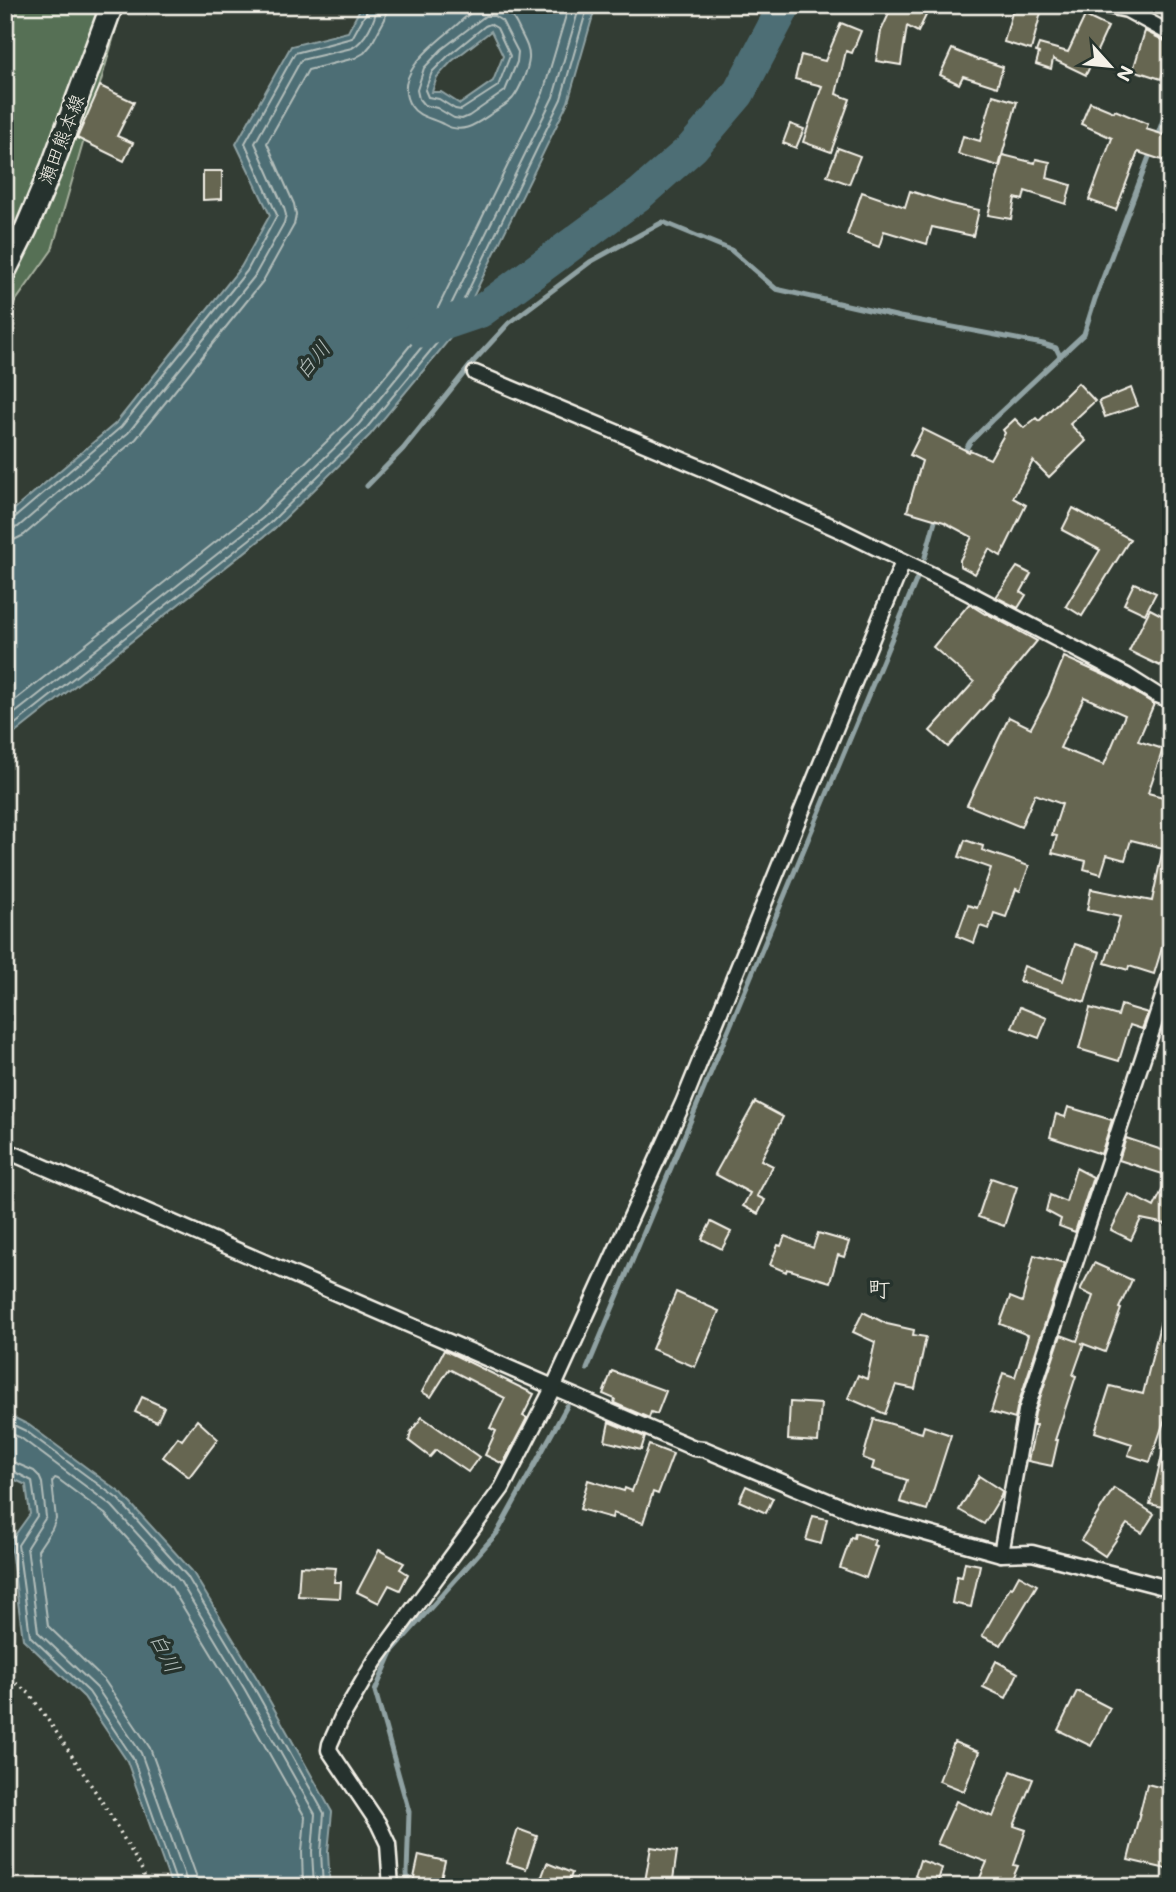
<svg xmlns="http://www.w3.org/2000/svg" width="1176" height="1892" font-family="Mali,'Klee One',sans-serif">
<rect width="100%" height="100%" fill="#333d34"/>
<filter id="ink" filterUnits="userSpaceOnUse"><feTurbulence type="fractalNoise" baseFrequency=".0143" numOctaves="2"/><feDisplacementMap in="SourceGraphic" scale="14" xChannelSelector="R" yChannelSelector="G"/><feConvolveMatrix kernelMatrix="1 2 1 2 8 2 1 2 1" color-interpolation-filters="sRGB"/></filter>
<g filter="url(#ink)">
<polygon fill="#577055" stroke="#a6b09e" stroke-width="2" points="5,5 123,5 52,250 5,316"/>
<g fill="#4e6e75" stroke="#90a2a3" stroke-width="2" fill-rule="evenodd">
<path d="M362,5H596L568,102L457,330L370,435L274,529L5,741V517L116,423L241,267L270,215L236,144L291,46L348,32ZM491,31L503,56L493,81L460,104L441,92H432L437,77L452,61Z"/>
<polygon points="5,1413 29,1425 122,1494 192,1571 258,1680 332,1812 328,1852 330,1887 172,1887 127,1761 84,1697 23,1639 10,1542 30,1514 26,1485 5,1475"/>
</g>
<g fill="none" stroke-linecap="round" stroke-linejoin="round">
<g stroke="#b2bdba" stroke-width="2">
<path d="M488,5C473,8 464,19 452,29C433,45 391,76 411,106C418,117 432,118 443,124C462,135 475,125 491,114C498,109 507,105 513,98C520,89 528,70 529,59C530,48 523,38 519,29C513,16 507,8 492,5"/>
<polygon points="485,16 494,16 502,21 518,52 517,62 505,91 469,116 462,119 454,118 437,108 424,105 419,99 417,90 424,68 442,49"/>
<polygon points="490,24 497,28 510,56 498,86 461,110 455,109 439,99 428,97 425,90 432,72 448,56 485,26"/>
<polyline points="5,521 13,519 121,427 247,271 277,215 245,143 295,53 352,38 367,11 368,5"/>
<path d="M5,530L18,527L128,433L254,277L284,223L286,215L284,208L255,143L301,60L352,48C365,41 376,20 377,5"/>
<polyline points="5,541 14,540 24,535 136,439 263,281 294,225 296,215 294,204 267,143 308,70 355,58 364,53 371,45 385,19 387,5"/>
<polyline points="5,708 256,510 351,418 434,316 543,93 569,5"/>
<polyline points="5,721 263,518 359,424 443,321 553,97 580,5"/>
<polyline points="5,732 269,524 365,430 451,326 561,99 588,5"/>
<polyline points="5,1421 26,1431 118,1499 187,1576 252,1684 324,1813 321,1852 323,1887"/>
<polyline points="5,1431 21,1438 112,1506 180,1581 244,1688 315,1814 312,1852 314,1887"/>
<polyline points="5,1461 13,1462 34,1471 39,1476 42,1483 46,1517 27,1547 38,1632 97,1688 141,1753 186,1879 187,1887"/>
<polyline points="5,1470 11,1470 32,1481 37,1516 18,1545 30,1636 89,1692 133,1758 178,1887"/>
<polyline points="197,1887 196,1875 150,1748 105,1681 48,1626 38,1550 52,1529 56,1519 52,1482 55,1478 58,1479 105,1514 171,1587 235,1693 305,1817 302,1852 303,1887"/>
</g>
<g stroke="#90a2a3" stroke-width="5">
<polyline points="1157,137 1171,97"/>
<polyline points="963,454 970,442 992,420 1084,334 1095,299 1152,149"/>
<polyline points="367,486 403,449 473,362 509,323 590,262 663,222 731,250 776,289 900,317 1043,344 1056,348 1060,356"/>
<polyline points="925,557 937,514"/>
<polyline points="587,1369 920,571"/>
<polyline points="409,1887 407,1874 409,1812 375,1691 393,1650 497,1533 567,1406"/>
</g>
<polyline stroke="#4e6e75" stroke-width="33" points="422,331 481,311 640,194 692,148 738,94 785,5"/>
</g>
<g fill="#666651" stroke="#f4f1e8" stroke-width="2" fill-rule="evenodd">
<polygon points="893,5 931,5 918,32 907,26 901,65 876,61 881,31"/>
<polygon points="1014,5 1043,5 1031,50 1004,42"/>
<polygon points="1085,16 1108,27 1086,75 1053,59 1051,69 1036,64 1039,53 1036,52 1039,44 1068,52"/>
<polygon points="841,23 861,31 852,53 846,51 836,94 850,99 831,152 803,142 822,86 795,79 801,55 825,61"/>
<polygon points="1145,31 1171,44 1161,79 1133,70"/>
<polygon points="952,49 978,60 979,59 1003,67 997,87 963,76 959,84 940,75"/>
<polygon points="100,86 134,102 117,136 133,143 124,161 77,138"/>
<polygon points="993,95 1017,102 999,166 958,154 963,136 980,141"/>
<polygon points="1090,102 1114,112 1115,110 1148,124 1146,129 1171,137 1171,163 1138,152 1116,210 1089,200 1112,138 1081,124"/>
<polygon points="790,124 804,129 796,148 783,143"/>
<polygon points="838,148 860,156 849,184 827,176"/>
<polygon points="1003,155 1035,163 1036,159 1050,162 1047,178 1071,185 1066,204 1025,191 1023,200 1015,198 1011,219 988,215"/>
<polygon points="203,171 222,171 222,199 203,200"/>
<polygon points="910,191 952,204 979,210 973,236 932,227 927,244 884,231 879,247 847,235 862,192 905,207"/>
<polygon points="1078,383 1095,401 1070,424 1086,441 1049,477 1033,461 1013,498 1026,505 1001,556 989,549 975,574 960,566 960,560 972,537 944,522 907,511 922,461 910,455 923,429 969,452 970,450 990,459 1005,433 1003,430 1015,419 1024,428 1036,418 1039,421"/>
<polygon points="1131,388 1138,406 1105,417 1099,401"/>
<polygon points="1073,508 1130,539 1082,616 1066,606 1100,550 1062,530"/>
<polygon points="1017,567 1031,574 1021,592 1026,595 1018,608 996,597"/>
<polygon points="1134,583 1156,593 1145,614 1124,604"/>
<polygon points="969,604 985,614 986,613 1037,641 992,696 993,697 948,747 930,731 974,682 933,647"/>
<polygon points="1150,609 1171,620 1171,644 1160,666 1129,651"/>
<path d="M1064,657L1113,679L1154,704L1138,741L1163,749L1148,793L1171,799V900L1163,937L1165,938L1154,974L1129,966L1128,970L1105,963L1120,917L1087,910L1091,889L1152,901L1163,848L1131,840L1125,860L1107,855L1101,874L1084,869L1086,861L1052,853L1057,836L1052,835L1062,804L1035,794L1021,827L967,805L1009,717L1031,728L1048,696ZM1084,697L1125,715L1104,765L1060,748Z"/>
<polygon points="965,840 983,846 982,850 1029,866 1020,891 1016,889 1006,917 994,913 989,929 980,926 974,943 957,936 968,905 977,908 991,868 959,857"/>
<polygon points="1075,944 1100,952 1085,1002 1019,981 1024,966 1063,981"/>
<polygon points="1121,1005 1148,1013 1142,1029 1130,1025 1119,1061 1079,1049 1090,1008 1118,1016"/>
<polygon points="1020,1007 1047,1018 1039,1038 1012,1028"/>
<polygon points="755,1102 783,1117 761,1160 773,1166 757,1196 765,1200 758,1214 743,1206 750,1193 715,1174"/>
<polygon points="1068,1107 1112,1120 1101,1154 1050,1137 1056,1114 1065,1117"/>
<polygon points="1126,1138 1171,1153 1171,1225 1141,1219 1131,1240 1111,1230 1129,1194 1154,1207 1169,1176 1119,1160"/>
<polygon points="1076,1168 1093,1177 1075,1232 1059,1226 1061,1219 1046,1211 1050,1195 1066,1202"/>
<polygon points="991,1178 1017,1187 1004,1226 978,1217"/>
<polygon points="711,1222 731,1232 722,1249 702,1239"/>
<polygon points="818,1233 849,1242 844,1257 838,1255 830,1282 787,1269 786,1272 770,1265 778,1245 781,1246 785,1236 813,1248"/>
<polygon points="1034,1255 1065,1263 1017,1408 1015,1419 991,1412 1003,1373 1015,1377 1028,1335 1000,1324 1010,1297 1022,1302"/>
<polygon points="1094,1263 1132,1280 1119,1308 1121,1309 1105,1352 1081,1343 1084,1344 1073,1375 1076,1376 1055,1440 1058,1440 1052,1466 1028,1461 1036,1425 1033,1425 1035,1413 1061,1335 1077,1341 1093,1296 1080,1290"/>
<polygon points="676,1292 719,1311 695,1367 652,1349"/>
<polygon points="1165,1304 1171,1304 1171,1401 1150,1462 1128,1455 1132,1444 1095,1432 1110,1386 1143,1394"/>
<polygon points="863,1312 887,1324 914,1330 913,1335 926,1337 915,1389 896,1385 885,1414 848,1398 858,1375 867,1379 875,1342 853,1332"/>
<polygon points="444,1350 534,1394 523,1416 527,1418 503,1464 485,1455 496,1431 490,1428 505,1398 449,1369 431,1397 422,1392"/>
<polygon points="612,1371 666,1391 657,1414 651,1412 649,1418 614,1403 615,1399 603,1394"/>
<polygon points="142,1397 164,1407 157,1422 135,1412"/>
<polygon points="790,1402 821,1404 818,1442 788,1440"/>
<polygon points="422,1417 479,1457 468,1472 436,1450 430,1457 409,1441 411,1432"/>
<polygon points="874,1419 922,1433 924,1426 951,1435 927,1510 900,1502 907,1480 872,1469 874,1462 863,1458"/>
<polygon points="197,1420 218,1439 189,1477 163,1457 178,1437 182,1440"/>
<polygon points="609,1422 645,1437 641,1450 605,1441"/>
<polygon points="1165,1444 1171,1445 1171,1509 1150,1504"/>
<polygon points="649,1445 673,1454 658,1494 653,1492 643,1523 613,1513 612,1518 580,1509 588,1480 624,1491 625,1488 632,1491"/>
<polygon points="979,1476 1002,1491 1001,1496 984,1524 959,1510"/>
<polygon points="746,1486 773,1498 766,1513 739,1501"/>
<polygon points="1114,1488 1154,1514 1142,1533 1127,1524 1105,1556 1081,1540"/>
<polygon points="813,1516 827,1519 821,1544 806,1540"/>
<polygon points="855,1533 875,1540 873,1545 877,1546 866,1578 840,1568 851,1537 854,1538"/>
<polygon points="379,1550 404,1563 400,1569 408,1574 400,1590 389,1585 379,1603 357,1592"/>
<polygon points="965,1562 980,1565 971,1607 952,1603 957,1576 962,1577"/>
<polygon points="300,1566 336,1568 334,1582 341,1582 340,1598 298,1596"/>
<polygon points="1019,1575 1037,1585 1001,1645 982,1636 1010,1587 1012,1588"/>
<polygon points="996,1661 1018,1673 1006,1698 983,1687"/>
<polygon points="1077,1691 1110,1708 1091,1746 1058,1730"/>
<polygon points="954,1742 979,1752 964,1791 939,1781"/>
<polygon points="1011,1771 1033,1779 1014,1826 1026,1830 1014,1865 1018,1866 1009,1887 976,1887 987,1862 937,1844 956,1801 993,1817"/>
<polygon points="1147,1784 1171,1790 1171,1870 1128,1860"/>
<polygon points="518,1829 537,1836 526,1869 507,1863"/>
<polygon points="651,1847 677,1851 672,1887 644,1887"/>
<polygon points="419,1855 445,1861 439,1887 412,1887"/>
<polygon points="920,1860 942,1868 936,1887 914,1887 917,1877 915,1876"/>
<polygon points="547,1863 572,1873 567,1887 538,1887"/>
</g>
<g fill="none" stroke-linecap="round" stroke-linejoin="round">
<g stroke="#f4f1e8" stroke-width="19">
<g id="minor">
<polyline points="1103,5 1127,10 1171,34"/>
<polyline points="475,373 709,471 840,530 963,590 1127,676 1157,695 1171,700"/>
<polyline points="5,1150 694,1448 704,1449 861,1515 1001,1554 1032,1553 1160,1586 1171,1585"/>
<polyline points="1001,1554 1026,1411 1171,973"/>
<polyline points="391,1887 388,1844 378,1823 329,1750 330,1744 342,1717 375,1661 502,1488 554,1386 683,1103 903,562"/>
</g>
</g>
<g stroke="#f4f1e8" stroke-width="26">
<polyline id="secondary" points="5,271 26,229 52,167 112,5"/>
</g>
<polyline stroke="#f4f1e8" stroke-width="3.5" stroke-dasharray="2 5" stroke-linecap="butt" points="5,1675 29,1693 59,1736 108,1811 142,1870 148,1887"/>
<use href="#minor" stroke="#26332d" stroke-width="14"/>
<use href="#secondary" stroke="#26332d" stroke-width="21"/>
</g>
</g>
<g text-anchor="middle" stroke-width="7" stroke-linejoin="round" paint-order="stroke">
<g font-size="19" fill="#f4f1e8" stroke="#26332d">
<text transform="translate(61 139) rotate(-69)" y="7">瀬田熊本線</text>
</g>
<g font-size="21" font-style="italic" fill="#b2bdba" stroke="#26332d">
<text transform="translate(313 360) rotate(-50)" y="7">白川</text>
<text transform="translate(165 1653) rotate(64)" y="7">白川</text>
</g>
<g font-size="23" fill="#f4f1e8" stroke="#26332d">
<text x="879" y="1297">町</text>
</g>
</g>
<rect width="1176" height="1892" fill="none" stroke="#26332d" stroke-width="28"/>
<rect x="14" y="14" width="1148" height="1864" fill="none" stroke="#f4f1e8" stroke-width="2.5" filter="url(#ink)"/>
<g transform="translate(1110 66) rotate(117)" stroke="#26332d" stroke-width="5" paint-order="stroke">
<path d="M0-5L12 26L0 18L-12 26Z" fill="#f4f1e8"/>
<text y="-10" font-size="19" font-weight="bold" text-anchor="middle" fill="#f4f1e8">N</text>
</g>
</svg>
